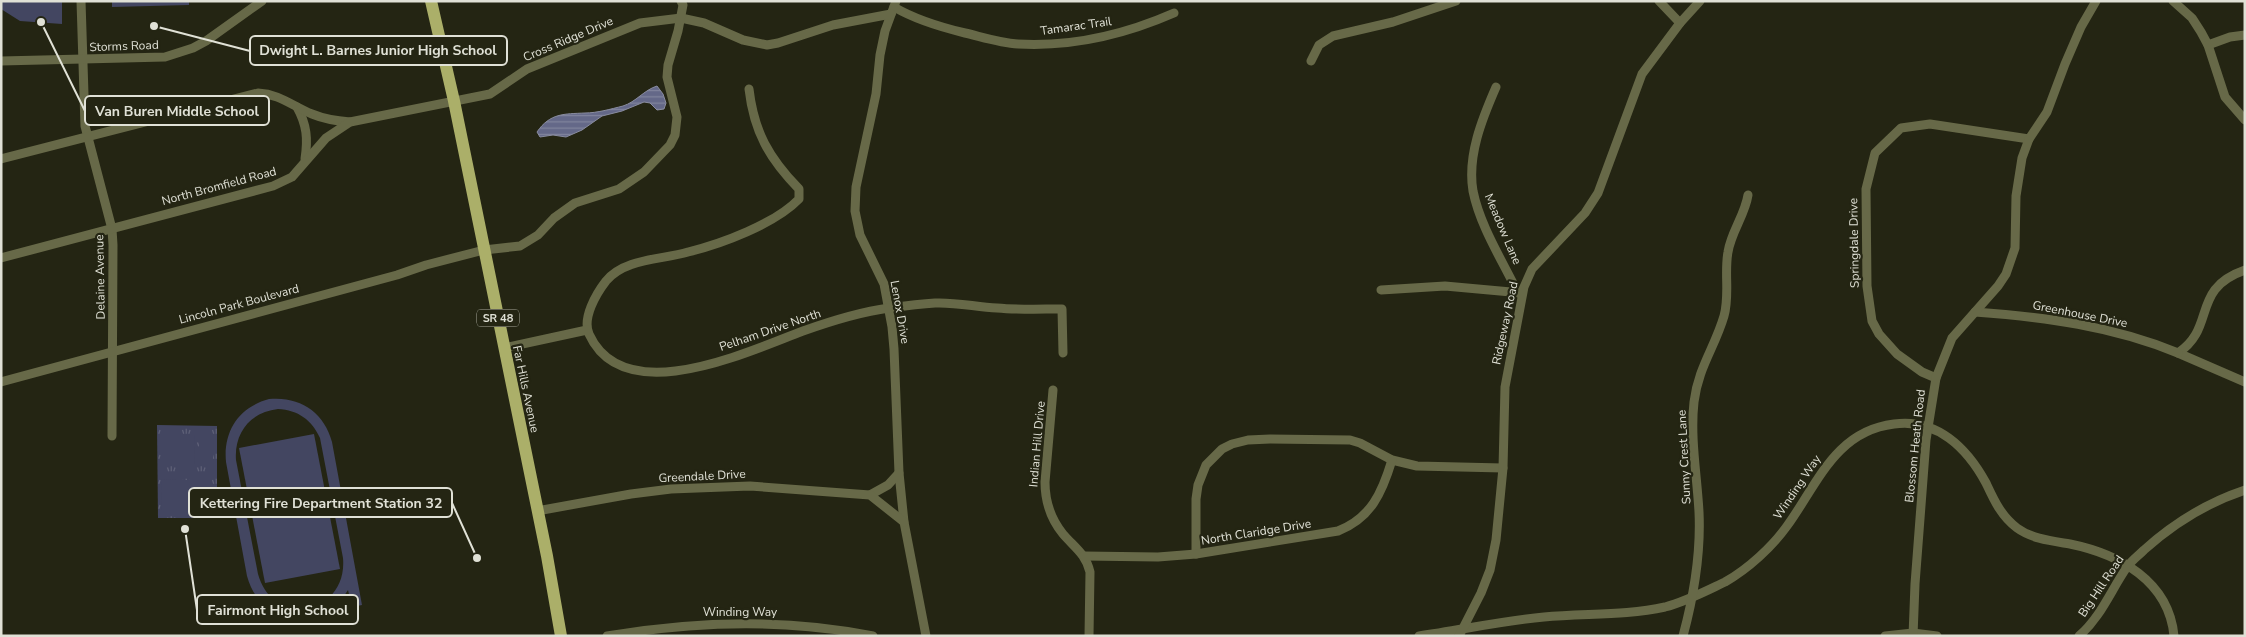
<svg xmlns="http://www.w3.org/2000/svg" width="2246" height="637" font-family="'Nunito Sans',sans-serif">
<defs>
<pattern id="grass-tufts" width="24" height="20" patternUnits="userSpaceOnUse" patternTransform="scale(1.25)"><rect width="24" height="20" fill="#434661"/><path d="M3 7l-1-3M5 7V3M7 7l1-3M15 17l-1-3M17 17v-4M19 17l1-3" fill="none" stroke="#5e6077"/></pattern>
<pattern id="water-rules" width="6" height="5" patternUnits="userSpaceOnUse" patternTransform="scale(1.25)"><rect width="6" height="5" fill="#646888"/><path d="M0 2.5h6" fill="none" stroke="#81849d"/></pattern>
</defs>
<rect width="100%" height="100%" fill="#242513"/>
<polygon fill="url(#grass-tufts)" points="157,425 217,426 217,518 158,518"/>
<g fill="#434661" fill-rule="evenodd">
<polygon points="1,1 62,1 62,24 20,21 1,9"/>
<polygon points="112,1 189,1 189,5 112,7"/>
<path d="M269,399C300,396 324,412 332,442L362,605L352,607L348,590C321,635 261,627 247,576L226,462C223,431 239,407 269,399ZM278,409C298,410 312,420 320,438L343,558C348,615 273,629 258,574L236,460C234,432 251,412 278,409Z"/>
<rect x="162" y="434" width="14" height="30"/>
<polygon points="180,434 195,434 194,464 180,464"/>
<rect x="199" y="434" width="14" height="30"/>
<polygon points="314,434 340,569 265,583 239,448"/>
<polygon points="176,479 176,510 162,510 161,480"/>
<rect x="180" y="480" width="14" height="30"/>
<rect x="198" y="480" width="14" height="30"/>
</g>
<path fill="url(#water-rules)" stroke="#898c9f" d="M657,86L663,94L666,103L664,109L657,110L650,103L644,102L622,111L602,116L582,130L566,137L553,135L540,137L537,132C550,113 564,114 585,113C597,113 611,109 623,106C636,102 644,90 657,86Z"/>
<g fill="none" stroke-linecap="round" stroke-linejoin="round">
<g stroke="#676948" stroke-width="9">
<polyline points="81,1 85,126 112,229 113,245 112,436"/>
<polyline points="896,1 885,31 880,55 876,94 856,187 855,211 860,235 884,284 892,327 894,349 899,473 904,522 926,636"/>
<polyline points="1659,1 1680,23"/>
<polyline points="2173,1 2192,18 2201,32 2208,45 2225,97 2245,120"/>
<path d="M894,7C916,20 940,27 965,33C982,37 1000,43 1018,44C1071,47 1126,34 1174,13"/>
<polyline points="2208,45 2230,37 2245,35"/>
<polyline points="1,61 165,57 193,48 206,41 262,1"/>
<polyline points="1311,61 1319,45 1333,36 1393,22 1456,1"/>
<path d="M1496,87C1482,119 1467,156 1473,191C1480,226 1502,260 1518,293"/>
<path d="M749,89C754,132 769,158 799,189V199C775,224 721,244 688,252C662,260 625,258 606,281C596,294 582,318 589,334C624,411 749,351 803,331C831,321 860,312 889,308C904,306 920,304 935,303C956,302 976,307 997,308C1019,310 1041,309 1062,309L1063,353"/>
<path d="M297,107C307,125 308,139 305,159"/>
<path d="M1,159L258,93C280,94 292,106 312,114C324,119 336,121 350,122"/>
<polyline points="1,258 273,186 292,177 326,138 350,122 490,94 527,69 640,23 681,18 704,23 743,40 767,45 778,43 833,25 891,14"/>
<path d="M2245,270C2190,289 2217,327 2178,353L2245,382"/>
<polyline points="1381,290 1445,286 1522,293"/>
<path d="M1975,312C2044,317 2113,326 2178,353"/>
<polyline points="504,348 587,330"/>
<polyline points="1936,378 1922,372 1897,354 1879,334 1872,321 1867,286 1866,189 1875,153 1901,128 1930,124 2029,139"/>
<polyline points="1,382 397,275 426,265 484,250 520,246 538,235 554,218 575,203 619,189 644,172 670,145 675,135 677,117 667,77 668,65 678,31 683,5 681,1"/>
<path d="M1053,390L1045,482C1045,501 1050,518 1063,534C1074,547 1086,554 1090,572L1089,636"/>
<polyline points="870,495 888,485 899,473"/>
<polyline points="537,511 631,494 671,489 750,486 870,495 904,522"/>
<polyline points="1196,554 1196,499 1198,485 1206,465 1222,449 1232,444 1248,440 1270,439 1350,440 1360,443 1392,460 1417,466 1503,468"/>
<path d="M1084,556L1158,557L1196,554L1338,531C1371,518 1382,493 1392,460"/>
<path d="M607,636C696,621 784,618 873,636"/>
<path d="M1419,636C1461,630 1502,621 1544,617C1584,613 1625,616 1665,607C1685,602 1706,591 1725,582C1748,569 1772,547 1787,526C1817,485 1835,431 1894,424C1937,418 1967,448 1986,483C1994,500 2001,516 2017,528C2032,539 2052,541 2070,544C2119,554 2169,581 2174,636"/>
<polyline points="1459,636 1481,593 1490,570 1496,540 1503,468 1505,387 1524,287 1532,269 1585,213 1598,193 1642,74 1680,23 1700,1"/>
<path d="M1683,636C1694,595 1701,554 1699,512C1697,475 1690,438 1694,402C1698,368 1715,347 1724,316C1730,295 1724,273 1728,252C1731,232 1745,215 1748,195"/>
<polyline points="1885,636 1913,633 1937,636"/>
<polyline points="1913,636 1915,584 1926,440 1936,378 1952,338 1998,286 2006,274 2015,248 2016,196 2022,158 2029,139 2047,112 2065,64 2081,27 2096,1"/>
<path d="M2079,636C2101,617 2111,590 2127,567C2132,560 2138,556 2144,550C2174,523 2206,503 2245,490"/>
</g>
<polyline stroke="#abaf69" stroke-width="12" points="431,1 454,101 547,556 561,636"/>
</g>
<g text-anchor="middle" stroke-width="4.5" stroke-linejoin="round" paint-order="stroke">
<rect fill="#242513" stroke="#a8a99c" stroke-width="1" x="477" y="309.5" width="42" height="17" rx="4"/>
<g font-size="11" font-weight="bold" fill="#e0e1d6">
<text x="498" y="322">SR 48</text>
</g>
<g font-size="12" fill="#e0e1d6" stroke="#242513">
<text transform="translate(1076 26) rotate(-8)" y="4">Tamarac Trail</text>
<text transform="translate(568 39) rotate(-23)" y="4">Cross Ridge Drive</text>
<text transform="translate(124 46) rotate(-2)" y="4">Storms Road</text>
<text transform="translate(219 186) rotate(-15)" y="4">North Bromfield Road</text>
<text transform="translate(1503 229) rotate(67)" y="4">Meadow Lane</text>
<text transform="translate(1854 243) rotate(-91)" y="4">Springdale Drive</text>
<text transform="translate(100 277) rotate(-91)" y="4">Delaine Avenue</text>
<text transform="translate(239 304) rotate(-15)" y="4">Lincoln Park Boulevard</text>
<text transform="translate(900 312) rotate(80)" y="4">Lenox Drive</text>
<text transform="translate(2080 314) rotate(11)" y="4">Greenhouse Drive</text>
<text transform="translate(1505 323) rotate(-78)" y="4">Ridgeway Road</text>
<text transform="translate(770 330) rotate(-19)" y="4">Pelham Drive North</text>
<text transform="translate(526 389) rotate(78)" y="4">Far Hills Avenue</text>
<text transform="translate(1037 444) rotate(-85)" y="4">Indian Hill Drive</text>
<text transform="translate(1915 446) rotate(-84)" y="4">Blossom Heath Road</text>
<text transform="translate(1684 457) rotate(-93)" y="4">Sunny Crest Lane</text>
<text transform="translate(702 476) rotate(-3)" y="4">Greendale Drive</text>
<text transform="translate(1797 487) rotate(-56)" y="4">Winding Way</text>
<text transform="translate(1256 532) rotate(-9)" y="4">North Claridge Drive</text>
<text transform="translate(2101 586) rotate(-56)" y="4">Big Hill Road</text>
<text x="740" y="616">Winding Way</text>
</g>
</g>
<path fill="none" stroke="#e0e1d6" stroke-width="2" d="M154 26L250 51M41 22L85 111M477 558L452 503M185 529L197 610"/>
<g fill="#e0e1d6" stroke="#242513" stroke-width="2">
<circle cx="154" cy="26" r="5"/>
<circle cx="41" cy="22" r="5"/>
<circle cx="477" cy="558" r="5"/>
<circle cx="185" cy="529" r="5"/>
</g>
<g fill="#242513" stroke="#e0e1d6" stroke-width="2">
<rect x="250" y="36" width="257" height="29" rx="5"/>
<rect x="85" y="96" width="184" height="29" rx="5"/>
<rect x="189" y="488" width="263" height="29" rx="5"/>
<rect x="197" y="595" width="161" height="29" rx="5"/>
</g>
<g font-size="14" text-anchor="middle" font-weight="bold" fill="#e0e1d6">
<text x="378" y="55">Dwight L. Barnes Junior High School</text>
<text x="177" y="116">Van Buren Middle School</text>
<text x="321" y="508">Kettering Fire Department Station 32</text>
<text x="278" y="615">Fairmont High School</text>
</g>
<rect width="2246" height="637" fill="none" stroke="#e0e1d6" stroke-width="5"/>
</svg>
